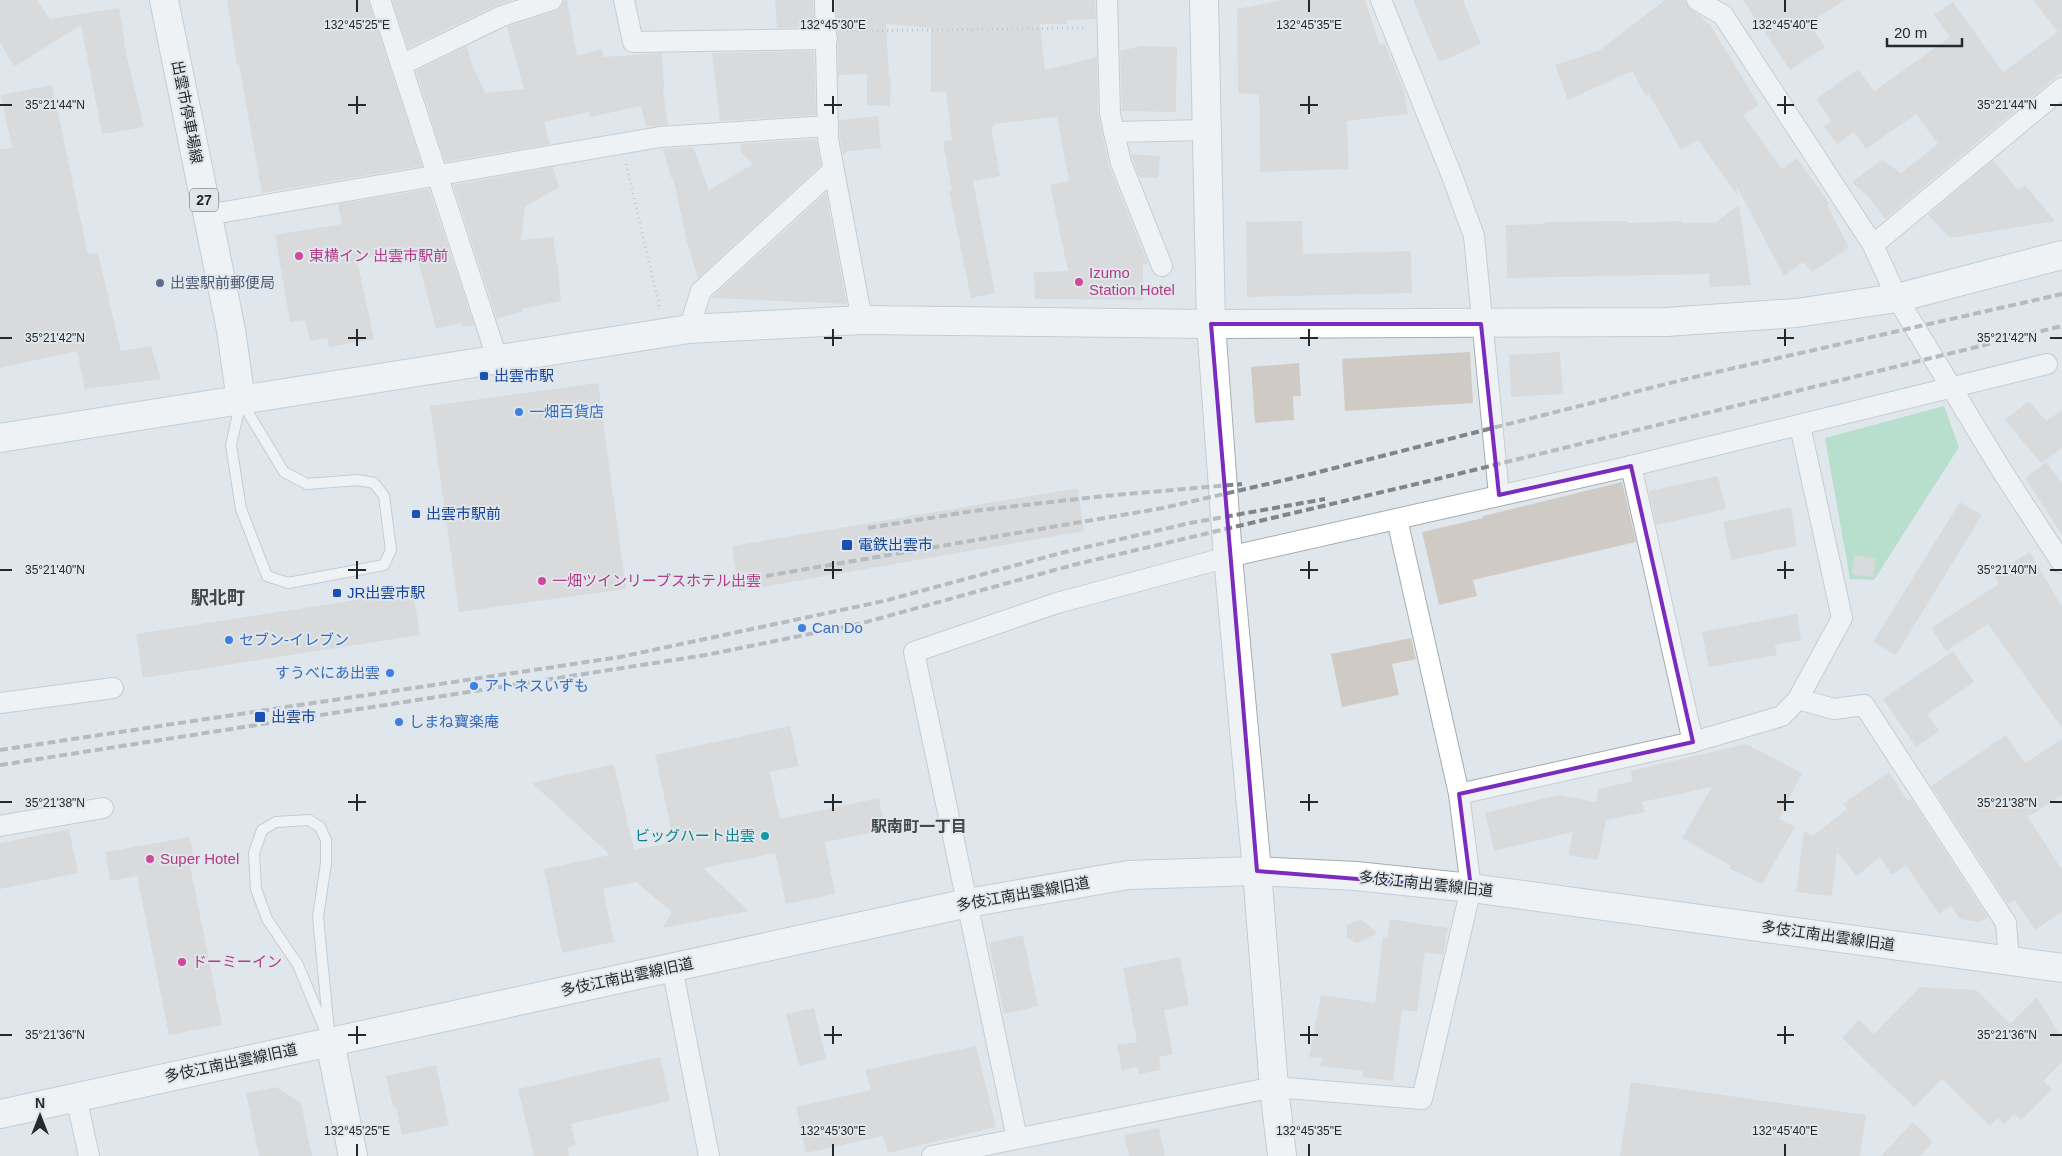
<svg xmlns="http://www.w3.org/2000/svg" width="2062" height="1156" font-family="Helvetica,'Noto Sans JP',sans-serif">
<rect width="100%" height="100%" fill="#e0e7ec"/>
<polygon fill="#87d3a8" points="1944,406 1959,447 1874,580 1850,579 1825,438"/>
<g fill="#d0cac5">
<polygon points="0,0 37,0 50,19 119,8 127,57 144,127 102,134 81,25 14,67 0,42"/>
<polygon points="227,0 368,0 422,166 262,193 239,65 237,65"/>
<polygon points="392,0 513,0 497,5 408,48"/>
<polygon points="564,0 567,0 577,56 602,49 603,57 662,53 664,89 663,90 668,125 646,127 641,106 590,117 589,112 544,122 550,144 445,162 416,71 467,46 471,62 485,93 524,89 507,27 556,11 561,8"/>
<polygon points="775,0 813,0 814,27 777,28"/>
<polygon points="837,0 1095,0 1096,19 1067,20 1067,24 1040,24 1045,70 1097,57 1098,114 1109,166 1148,264 1143,265 1143,300 1035,299 1034,272 1068,271 1050,185 1069,181 1057,117 994,124 995,126 991,127 1000,176 973,181 995,293 971,298 949,191 952,191 943,142 952,140 946,92 931,92 931,28 886,24 889,77 891,77 890,106 867,105 867,74 838,75"/>
<polygon points="1283,0 1365,0 1380,45 1385,44 1404,90 1408,114 1347,121 1349,169 1260,172 1259,95 1238,93 1237,9"/>
<polygon points="1413,0 1463,0 1481,44 1439,62"/>
<polygon points="1665,0 1685,0 1687,5 1691,10 1701,16 1707,24 1709,23 1759,105 1743,115 1782,169 1797,158 1829,203 1827,205 1849,248 1812,272 1803,262 1784,276 1736,185 1738,196 1698,140 1681,150 1649,94 1646,96 1632,71 1568,100 1555,65 1600,50"/>
<polygon points="1743,0 1845,0 1809,23 1825,47 1790,70"/>
<polygon points="2033,0 2062,0 2062,72 1885,219 1870,199 1852,182 1882,160 1901,173 1938,144 1916,114 1866,149 1854,132 1837,144 1824,126 1831,121 1816,99 1858,69 1874,91 1950,37 1934,15 1953,2 2003,72 2058,32"/>
<polygon points="1141,46 1177,47 1176,112 1122,111 1120,51"/>
<polygon points="814,51 816,115 720,121 712,53"/>
<polygon points="52,85 88,254 98,253 121,351 151,346 161,379 85,389 77,351 0,368 0,149 12,148 1,95"/>
<polygon points="878,116 881,148 848,151 843,155 840,138 839,120"/>
<polygon points="816,139 821,165 698,278 687,242 673,178 671,178 663,149 693,147 709,190 753,164 741,153 740,144"/>
<polygon points="1131,154 1160,156 1158,178 1139,177"/>
<polygon points="1993,160 2018,190 2025,185 2055,221 1950,238 1928,215"/>
<polygon points="553,167 559,187 525,207 521,240 553,237 558,267 561,301 522,309 523,311 497,319 453,185"/>
<polygon points="429,189 474,325 461,327 461,323 436,329 418,261 412,263 410,250 357,260 374,339 329,347 328,338 310,341 305,320 290,322 275,235 342,224 338,204"/>
<polygon points="826,193 847,304 711,298"/>
<polygon points="1739,205 1751,285 1710,287 1709,274 1507,278 1506,225 1545,224 1545,222 1627,221 1627,223 1682,221 1682,223 1715,223"/>
<polygon points="1302,221 1303,254 1411,251 1412,293 1247,297 1246,222"/>
<polygon points="1470,352 1473,403 1345,411 1342,359"/>
<polygon points="1560,352 1563,394 1511,397 1509,355"/>
<polygon points="1299,363 1301,396 1293,396 1294,420 1255,423 1251,367"/>
<polygon points="598,383 626,589 459,612 430,406"/>
<polygon points="2029,401 2046,421 2062,410 2062,448 2041,463 2005,420"/>
<polygon points="2046,462 2062,483 2062,535 2025,478"/>
<polygon points="1718,476 1726,509 1656,525 1649,491"/>
<polygon points="1622,482 1636,542 1473,580 1477,596 1439,605 1422,532 1483,518 1483,516"/>
<polygon points="1078,488 1084,531 739,591 732,546"/>
<polygon points="1960,502 1982,515 1896,655 1873,642"/>
<polygon points="1791,507 1797,546 1731,560 1723,522"/>
<polygon points="2030,552 2062,607 2062,728 1988,624 1946,651 1931,628 1999,584 1993,574"/>
<polygon points="1854,555 1876,558 1873,577 1852,574"/>
<polygon points="413,591 420,635 143,678 136,634"/>
<polygon points="1797,614 1801,640 1775,645 1777,655 1709,667 1702,632"/>
<polygon points="1411,638 1416,659 1392,664 1399,695 1342,707 1331,654"/>
<polygon points="1953,651 1974,682 1927,714 1939,731 1916,747 1883,699"/>
<polygon points="790,726 799,766 770,772 780,819 879,798 885,830 825,842 835,894 786,904 775,853 703,868 749,911 663,928 672,912 636,882 603,889 614,942 562,953 544,869 610,855 532,783 614,764 634,850 674,842 655,755"/>
<polygon points="2006,735 2025,763 2062,739 2062,795 2028,817 2062,870 2062,912 2035,930 2015,900 2008,904 1931,786"/>
<polygon points="1746,744 1802,773 1779,819 1795,827 1762,884 1729,868 1731,866 1682,838 1712,787 1642,802 1645,812 1606,820 1598,860 1568,855 1573,832 1494,851 1485,813 1559,795 1596,802 1599,789 1633,781 1630,771"/>
<polygon points="1889,772 1908,801 1911,799 1988,917 1979,922 1960,919 1951,906 1939,914 1906,865 1892,875 1880,857 1857,876 1837,852 1832,896 1796,892 1804,831 1813,836 1847,809 1843,804"/>
<polygon points="69,829 78,873 0,889 0,843"/>
<polygon points="190,837 195,865 190,866 222,1025 169,1035 137,876 110,881 105,852"/>
<polygon points="1360,919 1378,933 1357,943 1347,938 1347,925"/>
<polygon points="1390,919 1448,928 1443,955 1425,952 1417,1012 1402,1010 1393,1081 1363,1077 1363,1071 1320,1066 1322,1058 1309,1057 1321,995 1375,1003 1383,937 1387,939"/>
<polygon points="1023,935 1038,1006 1004,1014 989,943"/>
<polygon points="1180,957 1189,1005 1164,1010 1173,1054 1159,1057 1161,1070 1139,1074 1138,1067 1122,1070 1117,1045 1137,1042 1123,968"/>
<polygon points="1920,987 1976,990 2010,1024 2037,997 2062,1038 2062,1062 2043,1081 2052,1089 2021,1120 2014,1114 2004,1124 1998,1118 1990,1126 1942,1079 1914,1107 1842,1038 1859,1020 1874,1034"/>
<polygon points="814,1008 826,1059 799,1066 786,1014"/>
<polygon points="976,1046 996,1127 888,1153 883,1136 806,1153 796,1107 871,1090 865,1070"/>
<polygon points="660,1057 670,1101 571,1124 576,1145 567,1148 569,1156 534,1156 518,1089"/>
<polygon points="436,1065 449,1125 402,1135 396,1107 393,1107 386,1076"/>
<polygon points="1631,1082 1866,1115 1860,1156 1620,1156"/>
<polygon points="276,1087 301,1103 312,1156 259,1156 246,1093"/>
<polygon points="1913,1122 1933,1142 1920,1156 1881,1156"/>
<polygon points="1159,1128 1165,1156 1129,1156 1124,1135"/>
</g>
<g fill="none" stroke-linecap="round" stroke-linejoin="round">
<g stroke="#a5acb0" stroke-width="12">
<g id="lane">
<polygon points="241,401 284,472 307,484 358,480 374,483 384,496 391,550 384,565 288,583 267,576 241,509 231,445"/>
<polygon points="309,820 320,827 326,840 326,863 318,917 330,1042 298,965 267,919 256,889 254,853 262,830 276,822"/>
</g>
</g>
<g stroke="#a5acb0" stroke-width="22">
<g id="street">
<polyline points="380,0 497,358"/>
<polyline points="624,0 633,42 827,39"/>
<polyline points="825,0 828,139 862,320"/>
<polyline points="1107,0 1110,114 1121,163 1162,266"/>
<polyline points="1381,0 1452,176 1474,236 1499,495"/>
<polyline points="1697,0 1723,15 1873,245 1897,298 2002,471 2062,563"/>
<polyline points="401,65 502,16 552,0"/>
<polyline points="1114,132 1207,130"/>
<polyline points="207,215 660,137 828,126"/>
<polyline points="1873,245 2062,88"/>
<polyline points="689,329 701,291 833,170"/>
<polyline points="1631,466 1693,742"/>
<polyline points="1798,699 1834,709 1864,705 2006,923 2009,960"/>
<polyline points="0,703 113,688"/>
<polyline points="1459,794 1693,742 1782,716 1798,699 1842,618 1800,426"/>
<polyline points="0,826 103,808"/>
<polyline points="672,967 709,1156"/>
<polyline points="76,1097 89,1156"/>
<polyline points="1017,1138 914,652 1057,603 1228,557 1631,466 2047,364"/>
<polyline points="932,1156 1274,1087 1422,1099 1471,888 1459,794 1397,519"/>
</g>
</g>
<g stroke="#a5acb0" stroke-width="30">
<g id="secondary">
<polyline points="1204,0 1211,324 1228,557 1257,871 1274,1087 1282,1156"/>
<polyline points="0,438 689,329 862,320 1211,324 1666,322 1796,313 1897,298 2062,255"/>
<polyline points="330,1042 353,1156"/>
<polyline points="0,1114 968,903 1128,875 1257,871 1356,876 1471,888 2062,968"/>
</g>
</g>
<g stroke="#a5acb0" stroke-width="30">
<polyline id="primary" points="164,0 231,330 241,401"/>
</g>
<g stroke="#9ea4a8" stroke-width="3" stroke-dasharray="1 4" stroke-linecap="butt">
<polyline points="847,31 1086,28"/>
<polyline points="626,164 660,309"/>
</g>
<use href="#lane" stroke="#fff" stroke-width="10"/>
<use href="#street" stroke="#fff" stroke-width="20"/>
<use href="#secondary" stroke="#fff" stroke-width="28"/>
<use href="#primary" stroke="#fff" stroke-width="28"/>
<g stroke="#808589" stroke-width="4" stroke-dasharray="8 4" stroke-linecap="butt">
<polyline points="868,528 973,511 1104,496 1242,484"/>
<polyline points="754,578 1163,508 1311,474 1690,378 2062,294"/>
<polyline points="0,750 620,657 884,601 1061,553 1190,523 1325,499"/>
<polyline points="0,765 706,655 859,624 1073,565 1429,481 2062,326"/>
</g>
</g>
<path d="M0 0H2062V1156H0ZM1211,324H1481L1499,495L1631,466L1693,742L1459,794L1471,888L1257,871Z" fill="#e0e7ec" fill-opacity=".55" fill-rule="evenodd"/>
<path fill="none" stroke="#7b2cbf" stroke-width="4" stroke-linejoin="round" d="M1211,324H1481L1499,495L1631,466L1693,742L1459,794L1471,888L1257,871Z"/>
<path fill="none" stroke="#26292b" stroke-width="2" d="M357,0V12M833,0V12M1309,0V12M1785,0V12M357,96V114M833,96V114M1309,96V114M1785,96V114M0,105H12M348,105H366M824,105H842M1300,105H1318M1777,105H1794M2050,105H2062M357,329V346M833,329V346M1309,329V346M1785,329V346M0,338H12M348,338H366M824,338H842M1300,338H1318M1777,338H1794M2050,338H2062M357,561V579M833,561V579M1309,561V579M1785,561V579M0,570H12M348,570H366M824,570H842M1300,570H1318M1777,570H1794M2050,570H2062M357,794V811M833,794V811M1309,794V811M1785,794V811M0,802H12M348,802H366M824,802H842M1300,802H1318M1777,802H1794M2050,802H2062M357,1026V1044M833,1026V1044M1309,1026V1044M1785,1026V1044M0,1035H12M348,1035H366M824,1035H842M1300,1035H1318M1777,1035H1794M2050,1035H2062M357,1144V1156M833,1144V1156M1309,1144V1156M1785,1144V1156"/>
<g fill="#d1479c" stroke="#e0e7ec" stroke-width="2">
<circle cx="299" cy="256" r="5"/>
<circle cx="1079" cy="282" r="5"/>
<circle cx="542" cy="581" r="5"/>
<circle cx="150" cy="859" r="5"/>
<circle cx="182" cy="962" r="5"/>
</g>
<circle fill="#5c6f8a" stroke="#e0e7ec" stroke-width="2" cx="160" cy="283" r="5"/>
<g fill="#1a4fb4" stroke="#e0e7ec" stroke-width="2">
<rect x="479" y="371" width="10" height="10" rx="2.5"/>
<rect x="411" y="509" width="10" height="10" rx="2.5"/>
<rect x="841" y="539" width="12" height="12" rx="2.5"/>
<rect x="332" y="588" width="10" height="10" rx="2.5"/>
<rect x="254" y="711" width="12" height="12" rx="2.5"/>
</g>
<g fill="#3f7fe0" stroke="#e0e7ec" stroke-width="2">
<circle cx="519" cy="412" r="5"/>
<circle cx="802" cy="628" r="5"/>
<circle cx="229" cy="640" r="5"/>
<circle cx="390" cy="673" r="5"/>
<circle cx="474" cy="686" r="5"/>
<circle cx="399" cy="722" r="5"/>
</g>
<circle fill="#0f9aa8" stroke="#e0e7ec" stroke-width="2" cx="765" cy="836" r="5"/>
<g text-anchor="middle" stroke-width="4" stroke-linejoin="round" paint-order="stroke">
<rect fill="#e0e7ec" stroke="#5e6265" stroke-width="1" x="190" y="188.5" width="28" height="23" rx="4"/>
<g font-size="14" font-weight="bold" fill="#26292b">
<text x="204" y="205">27</text>
</g>
<g font-size="15" fill="#26292b" stroke="#e0e7ec">
<text transform="translate(187 112) rotate(79)" y="5">出雲市停車場線</text>
<text transform="translate(1426 884) rotate(6)" y="5">多伎江南出雲線旧道</text>
<text transform="translate(1023 894) rotate(-10)" y="5">多伎江南出雲線旧道</text>
<text transform="translate(1828 936) rotate(8)" y="5">多伎江南出雲線旧道</text>
<text transform="translate(627 977) rotate(-12)" y="5">多伎江南出雲線旧道</text>
<text transform="translate(231 1063) rotate(-12)" y="5">多伎江南出雲線旧道</text>
</g>
<g font-size="15" fill="#b23c85" stroke="#e0e7ec" text-anchor="start">
<text x="309" y="261">東横イン 出雲市駅前</text>
<text x="1089" y="278">Izumo<tspan x="1089" dy="17">Station Hotel</tspan></text>
<text x="552" y="586">一畑ツインリーブスホテル出雲</text>
<text x="160" y="864">Super Hotel</text>
<text x="192" y="967">ドーミーイン</text>
</g>
<g font-size="15" fill="#4e5e75" stroke="#e0e7ec" text-anchor="start">
<text x="170" y="288">出雲駅前郵便局</text>
</g>
<g font-size="15" fill="#164399" stroke="#e0e7ec" text-anchor="start">
<text x="494" y="381">出雲市駅</text>
<text x="426" y="519">出雲市駅前</text>
<text x="858" y="550">電鉄出雲市</text>
<text x="347" y="598">JR出雲市駅</text>
<text x="271" y="722">出雲市</text>
</g>
<g font-size="15" fill="#366cbe" stroke="#e0e7ec" text-anchor="start">
<text x="529" y="417">一畑百貨店</text>
<text x="812" y="633">Can Do</text>
<text x="239" y="645">セブン-イレブン</text>
<text x="380" y="678" text-anchor="end">すうべにあ出雲</text>
<text x="484" y="691">アトネスいずも</text>
<text x="409" y="727">しまね寶楽庵</text>
</g>
<g font-size="15" fill="#0d838f" stroke="#e0e7ec" text-anchor="end">
<text x="755" y="841">ビッグハート出雲</text>
</g>
<g font-size="16" font-weight="bold" fill="#42474b" stroke="#e0e7ec">
<text x="919" y="832">駅南町一丁目</text>
</g>
<g font-size="18" font-weight="bold" fill="#42474b" stroke="#e0e7ec">
<text x="218" y="604">駅北町</text>
</g>
</g>
<g font-size="12" text-anchor="middle" fill="#26292b" stroke="#e0e7ec" stroke-width="4" stroke-linejoin="round" paint-order="stroke">
<text x="357" y="29">132°45'25"E</text>
<text x="833" y="29">132°45'30"E</text>
<text x="1309" y="29">132°45'35"E</text>
<text x="1785" y="29">132°45'40"E</text>
<text x="55" y="109">35°21'44"N</text>
<text x="2007" y="109">35°21'44"N</text>
<text x="55" y="342">35°21'42"N</text>
<text x="2007" y="342">35°21'42"N</text>
<text x="55" y="574">35°21'40"N</text>
<text x="2007" y="574">35°21'40"N</text>
<text x="55" y="807">35°21'38"N</text>
<text x="2007" y="807">35°21'38"N</text>
<text x="55" y="1039">35°21'36"N</text>
<text x="2007" y="1039">35°21'36"N</text>
<text x="357" y="1135">132°45'25"E</text>
<text x="833" y="1135">132°45'30"E</text>
<text x="1309" y="1135">132°45'35"E</text>
<text x="1785" y="1135">132°45'40"E</text>
</g>
<g transform="translate(40 1116)" stroke="#e0e7ec" stroke-width="4" paint-order="stroke">
<path d="M0-4L9 19L0 12L-9 19Z" fill="#26292b"/>
<text y="-8" font-size="14" font-weight="bold" text-anchor="middle" fill="#26292b">N</text>
</g>
<path d="M1887 38v8h75v-8" fill="none" stroke="#26292b" stroke-width="2.5"/>
<text x="1894" y="38" font-size="15" fill="#26292b" stroke="#e0e7ec" stroke-width="4" paint-order="stroke">20 m</text>
</svg>
